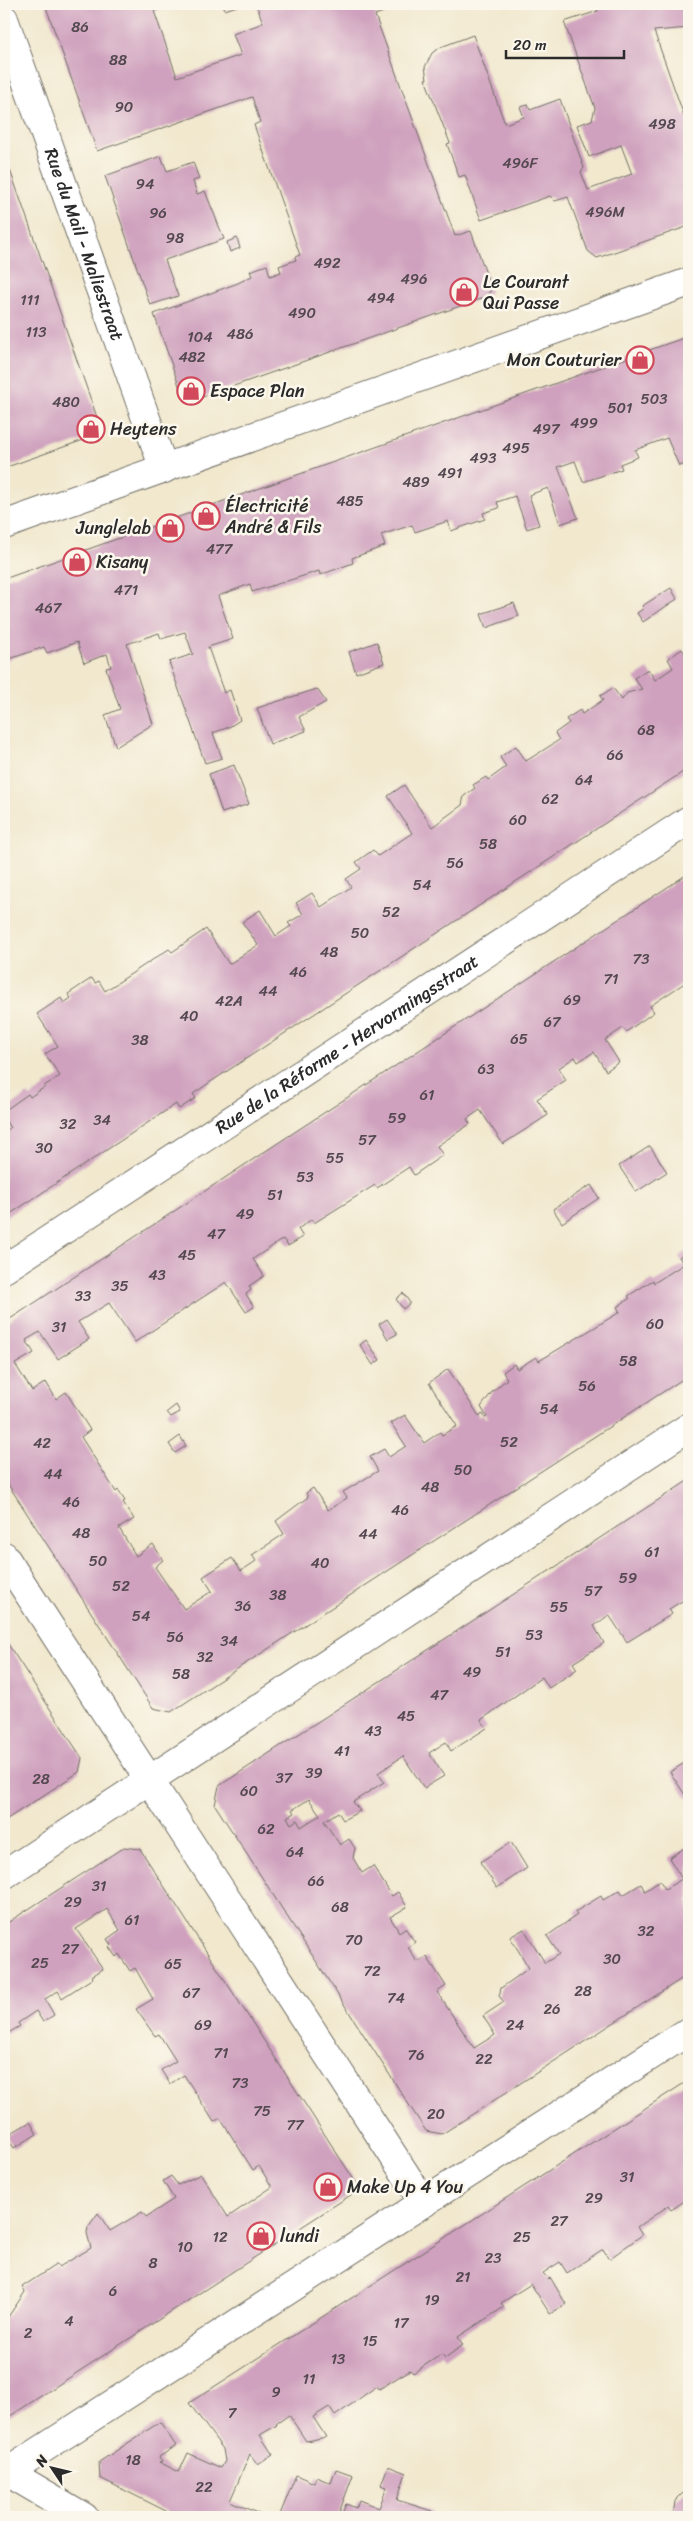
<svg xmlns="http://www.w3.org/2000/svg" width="693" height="2521" font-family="Sriracha,sans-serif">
<rect width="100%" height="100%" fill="#fbf7ec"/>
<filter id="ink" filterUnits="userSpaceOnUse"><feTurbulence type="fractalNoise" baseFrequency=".02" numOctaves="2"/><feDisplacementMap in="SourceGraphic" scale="10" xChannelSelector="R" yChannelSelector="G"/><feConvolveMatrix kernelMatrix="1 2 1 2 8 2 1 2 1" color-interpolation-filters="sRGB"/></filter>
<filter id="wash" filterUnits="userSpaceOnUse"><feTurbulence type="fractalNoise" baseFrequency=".0096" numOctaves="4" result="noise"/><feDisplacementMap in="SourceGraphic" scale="20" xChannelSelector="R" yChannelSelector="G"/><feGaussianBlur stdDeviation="1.12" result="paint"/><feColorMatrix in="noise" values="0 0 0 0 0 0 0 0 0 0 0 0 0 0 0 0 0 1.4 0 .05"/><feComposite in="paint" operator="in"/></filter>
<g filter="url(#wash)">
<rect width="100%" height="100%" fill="#f1e8ce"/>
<g id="blocks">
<g fill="#cfa1be" fill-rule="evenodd">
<polygon points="45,4 174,4 154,11 177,77 241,55 233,34 263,23 256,4 406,4 375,15 455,236 471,231 490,285 490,292 483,298 194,400 182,394 154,314 238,283 252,276 250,271 267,265 270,276 281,272 279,266 296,260 295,257 300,255 254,125 260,122 252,97 97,151"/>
<polygon points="223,4 243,4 225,10"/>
<polygon points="595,4 682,4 689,24 689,28 654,31 684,116 689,114 689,226 597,258 588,251 568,197 555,201 550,196 481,220 465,175 459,177 447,144 450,143 425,79 427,79 425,67 432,53 441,47 473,35 505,124 524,117 520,107 528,105 530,110 560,99 584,168 581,172 588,190 632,174 621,145 589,157 577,125 592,120 595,108 564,22 598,11"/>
<polygon points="4,153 99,423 92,437 4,468"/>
<polygon points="161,156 167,171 193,162 199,179 193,181 197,194 205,191 224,239 165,260 178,296 150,305 105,176"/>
<polygon points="237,238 240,248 230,252 227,242"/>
<polygon points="689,336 689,463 679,466 667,438 635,450 638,457 620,464 622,469 583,482 575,461 558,467 578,518 560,524 548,488 529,495 539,525 527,529 515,496 497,502 499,508 483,513 485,519 451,531 448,521 415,532 412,525 381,535 385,546 352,558 353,563 320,575 319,571 252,592 250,584 218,596 233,639 208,647 224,693 230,690 240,720 229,727 213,733 222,758 205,763 169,662 193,654 185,632 161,639 159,633 127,644 153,724 116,747 105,715 120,709 106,668 111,667 107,654 84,663 77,642 47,653 44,647 4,661 4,579"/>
<polygon points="671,588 677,599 643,622 637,613 644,608 642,606"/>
<polygon points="514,603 519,616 486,628 481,614"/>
<polygon points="377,642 384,663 356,673 349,652"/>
<polygon points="682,649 688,658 689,657 689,768 209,1083 193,1094 196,1098 179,1109 176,1104 4,1218 4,1132 10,1128 4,1118 4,1111 28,1094 30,1097 45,1087 44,1086 60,1076 45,1054 58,1046 37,1014 61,998 64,1003 71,998 68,994 92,978 95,983 99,981 105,991 169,949 172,952 206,929 229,964 258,945 242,922 260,910 276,936 291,926 288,923 303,914 296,903 312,893 321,907 351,887 346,879 361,869 356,862 373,850 378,856 412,833 388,796 404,785 432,827 462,805 464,796 475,788 473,785 486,777 488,780 506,767 500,757 516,746 526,761 542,751 559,740 555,733 569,723 566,719 580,710 582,714 603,700 600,696 613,688 622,700 627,693 642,689 634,678 648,669 655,680 673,668 668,659"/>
<polygon points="317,689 326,702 299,717 306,731 270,744 257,708"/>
<polygon points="234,765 249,804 222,813 209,774"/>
<polygon points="689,873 689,980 650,1006 654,1012 626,1032 623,1028 605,1040 619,1062 606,1071 594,1052 578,1062 575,1057 559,1068 566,1080 537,1099 548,1115 503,1144 480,1110 467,1119 470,1124 437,1146 443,1155 414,1175 409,1167 377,1188 375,1185 314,1223 312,1219 298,1229 303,1237 288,1246 283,1239 253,1259 264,1276 249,1286 251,1290 246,1294 254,1307 246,1312 226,1282 135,1342 109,1303 78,1322 89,1339 58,1359 40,1332 26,1340 34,1353 15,1364 32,1391 46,1382 56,1399 66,1392 90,1430 81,1437 116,1492 118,1490 125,1501 123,1502 134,1519 119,1528 136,1556 153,1544 163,1560 155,1567 184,1609 212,1591 203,1577 232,1558 241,1571 256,1561 252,1555 284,1534 276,1521 308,1497 306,1493 313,1488 328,1510 347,1498 343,1492 378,1471 370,1457 384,1449 389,1457 406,1446 391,1423 405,1415 424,1443 440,1432 442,1435 457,1426 429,1383 448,1369 479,1416 483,1414 485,1418 487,1417 481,1407 492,1392 507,1379 503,1372 514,1364 517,1369 536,1357 539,1361 620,1312 617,1307 630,1298 628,1296 653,1280 654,1283 684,1264 679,1257 686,1252 689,1245 689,1375 171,1712 153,1708 4,1478 4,1323"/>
<polygon points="650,1146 667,1172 636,1192 619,1166"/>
<polygon points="591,1185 599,1198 562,1223 553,1209"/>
<polygon points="403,1293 410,1303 403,1309 396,1299"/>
<polygon points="387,1319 397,1334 388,1339 379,1324"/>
<polygon points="366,1340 380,1360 373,1365 360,1345"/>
<polygon points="176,1405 180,1412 171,1417 167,1412"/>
<polygon points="180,1436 186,1446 175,1453 169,1444"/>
<path d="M689,1480V1601L687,1598L669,1609L672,1614L627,1642L609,1615L594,1626L604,1643L573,1663L577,1669L549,1688L542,1677L481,1720L487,1728L451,1751L446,1742L429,1753L444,1776L424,1788L403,1756L378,1773L384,1782L353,1802L360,1811L343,1820L338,1812L324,1821L340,1845L349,1839L355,1848L353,1858L362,1873L373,1866L392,1896L398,1892L407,1907L390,1917L399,1932L405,1928L415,1942L408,1947L417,1962L427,1957L446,1986L437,1992L474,2048L495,2035L483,2016L504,2002L499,1996L501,1988L529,1968L510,1937L524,1929L545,1963L559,1954L547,1936L577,1915L575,1912L601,1896L603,1900L620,1890L623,1895L641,1884L645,1891L660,1881L665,1889L682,1879L669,1858L689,1845V1974L442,2134L426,2131L215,1805L219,1786ZM309,1799L320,1815L301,1827L297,1820L291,1824L287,1817L294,1813L292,1810Z"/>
<polygon points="4,1638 82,1758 79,1772 4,1821"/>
<polygon points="689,1760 689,1801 670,1772"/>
<polygon points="511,1842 527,1868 497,1888 480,1862"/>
<polygon points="124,1847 140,1849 360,2189 4,2420 4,2314 8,2317 25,2292 22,2287 57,2264 59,2267 91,2248 87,2233 88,2227 98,2213 110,2231 142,2212 146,2217 174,2199 163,2181 171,2176 178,2185 201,2174 228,2217 272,2187 259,2166 253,2170 220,2118 214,2122 184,2075 170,2084 161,2070 176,2061 159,2034 155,2036 136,2009 153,1999 135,1968 130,1971 119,1954 116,1957 109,1947 111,1945 107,1939 120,1930 107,1909 76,1929 103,1969 92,1976 93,1978 62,1998 58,1991 45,1999 54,2015 43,2022 36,2011 18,2023 20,2026 5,2035 4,2033 4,1925"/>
<polygon points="689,2080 689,2198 671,2210 668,2206 637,2227 642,2235 609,2259 603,2249 567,2273 560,2262 543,2273 548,2279 550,2277 566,2304 550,2314 531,2284 501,2303 504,2307 458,2337 463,2345 445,2358 442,2354 413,2373 410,2370 379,2389 377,2386 335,2416 329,2407 313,2417 326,2437 306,2441 289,2415 276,2424 277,2425 260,2435 273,2455 258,2465 250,2454 230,2501 266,2517 178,2517 100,2478 99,2462 160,2422 176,2446 159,2457 162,2461 159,2462 179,2472 188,2453 221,2468 225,2461 223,2449 189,2403"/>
<polygon points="30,2122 37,2134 14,2148 6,2136"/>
<polygon points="388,2466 406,2473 397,2500 432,2511 431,2513 442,2517 279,2517 296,2475 314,2483 316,2477 331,2483 336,2469 353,2475 339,2513 342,2514 346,2504 356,2508 359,2500 379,2508 387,2487 381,2485"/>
<polygon points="683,2493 689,2494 689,2517 673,2517 675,2501"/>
</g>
</g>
</g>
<g filter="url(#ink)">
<use href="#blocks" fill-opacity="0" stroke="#706d64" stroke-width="1"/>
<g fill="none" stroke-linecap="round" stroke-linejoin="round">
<g stroke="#706d64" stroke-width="30">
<g id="minor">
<path id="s1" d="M4,19L164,469"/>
<path id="s2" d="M4,1269L689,820"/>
<polyline points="4,1556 424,2203"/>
<polyline points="4,1875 689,1427"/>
<polyline points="4,2470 84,2517"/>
<polyline points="4,2474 689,2031"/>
</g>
</g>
<g stroke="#706d64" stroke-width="30">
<polyline id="major" points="4,525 689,282"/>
</g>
<use href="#minor" stroke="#fff" stroke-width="28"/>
<use href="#major" stroke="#fff" stroke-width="28"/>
</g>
</g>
<defs>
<g id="shop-ring" transform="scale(1.4375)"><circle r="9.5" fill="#fbf7ec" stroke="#d1495b" stroke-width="1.5"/><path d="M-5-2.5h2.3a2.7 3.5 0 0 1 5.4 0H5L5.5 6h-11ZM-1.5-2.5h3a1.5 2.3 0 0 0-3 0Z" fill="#d1495b"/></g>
</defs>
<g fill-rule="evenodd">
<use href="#shop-ring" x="464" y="292"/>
<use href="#shop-ring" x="640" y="360"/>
<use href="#shop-ring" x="191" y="391"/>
<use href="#shop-ring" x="91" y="429"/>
<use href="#shop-ring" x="206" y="516"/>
<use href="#shop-ring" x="170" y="528"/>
<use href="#shop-ring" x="77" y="562"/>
<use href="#shop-ring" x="328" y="2187"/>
<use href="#shop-ring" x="261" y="2236"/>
</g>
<g text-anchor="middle" stroke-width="5" stroke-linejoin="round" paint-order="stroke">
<g font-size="15" fill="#544850">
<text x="80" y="32">86</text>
<text x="118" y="65">88</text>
<text x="124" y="112">90</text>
<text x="662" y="129">498</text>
<text x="520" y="168">496F</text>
<text x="145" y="189">94</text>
<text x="605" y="217">496M</text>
<text x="158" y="218">96</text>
<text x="175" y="243">98</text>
<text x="327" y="268">492</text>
<text x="414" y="284">496</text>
<text x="381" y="303">494</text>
<text x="30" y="305">111</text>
<text x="302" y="318">490</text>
<text x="36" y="337">113</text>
<text x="240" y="339">486</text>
<text x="200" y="342">104</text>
<text x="192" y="362">482</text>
<text x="654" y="404">503</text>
<text x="66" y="407">480</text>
<text x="620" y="413">501</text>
<text x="584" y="428">499</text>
<text x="546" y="434">497</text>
<text x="516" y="453">495</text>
<text x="483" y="463">493</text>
<text x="450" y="478">491</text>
<text x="416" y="487">489</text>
<text x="350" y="506">485</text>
<text x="219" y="554">477</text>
<text x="126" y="595">471</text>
<text x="48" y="613">467</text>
<text x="646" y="735">68</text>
<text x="615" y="760">66</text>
<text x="584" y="785">64</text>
<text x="550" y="804">62</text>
<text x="518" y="825">60</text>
<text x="488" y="849">58</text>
<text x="455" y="868">56</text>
<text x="422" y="890">54</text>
<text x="391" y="917">52</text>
<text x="360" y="938">50</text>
<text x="329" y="957">48</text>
<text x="641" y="964">73</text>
<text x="298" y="977">46</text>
<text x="611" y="984">71</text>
<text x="268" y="996">44</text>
<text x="572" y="1005">69</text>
<text x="229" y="1006">42A</text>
<text x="189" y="1021">40</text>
<text x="552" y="1027">67</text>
<text x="519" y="1044">65</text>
<text x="140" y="1045">38</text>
<text x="486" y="1074">63</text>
<text x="427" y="1100">61</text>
<text x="397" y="1123">59</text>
<text x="102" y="1125">34</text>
<text x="68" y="1129">32</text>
<text x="367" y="1145">57</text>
<text x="44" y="1153">30</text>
<text x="335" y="1163">55</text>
<text x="305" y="1182">53</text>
<text x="275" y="1200">51</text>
<text x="245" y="1219">49</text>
<text x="216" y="1239">47</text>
<text x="187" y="1260">45</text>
<text x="157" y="1280">43</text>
<text x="120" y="1291">35</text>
<text x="83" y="1301">33</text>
<text x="655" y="1329">60</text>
<text x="59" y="1332">31</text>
<text x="628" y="1366">58</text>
<text x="587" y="1391">56</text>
<text x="549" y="1414">54</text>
<text x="509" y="1447">52</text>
<text x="42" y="1448">42</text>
<text x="463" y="1475">50</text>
<text x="53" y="1479">44</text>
<text x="430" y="1492">48</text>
<text x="71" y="1507">46</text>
<text x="400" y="1515">46</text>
<text x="81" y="1538">48</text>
<text x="368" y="1539">44</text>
<text x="652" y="1557">61</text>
<text x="98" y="1566">50</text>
<text x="320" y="1568">40</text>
<text x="628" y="1583">59</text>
<text x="121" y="1591">52</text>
<text x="593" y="1596">57</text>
<text x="278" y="1600">38</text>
<text x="243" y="1611">36</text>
<text x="559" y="1612">55</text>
<text x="141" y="1621">54</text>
<text x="534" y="1640">53</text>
<text x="175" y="1642">56</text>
<text x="229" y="1646">34</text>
<text x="503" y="1657">51</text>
<text x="205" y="1662">32</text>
<text x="472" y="1677">49</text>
<text x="181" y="1679">58</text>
<text x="439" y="1700">47</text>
<text x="406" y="1721">45</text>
<text x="373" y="1736">43</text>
<text x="342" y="1756">41</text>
<text x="314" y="1778">39</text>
<text x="284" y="1783">37</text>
<text x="41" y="1784">28</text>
<text x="249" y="1796">60</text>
<text x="266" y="1834">62</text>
<text x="295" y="1857">64</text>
<text x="316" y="1886">66</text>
<text x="99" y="1891">31</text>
<text x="73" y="1907">29</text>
<text x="340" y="1912">68</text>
<text x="132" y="1925">61</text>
<text x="646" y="1936">32</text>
<text x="354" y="1945">70</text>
<text x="70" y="1954">27</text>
<text x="612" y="1964">30</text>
<text x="40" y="1968">25</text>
<text x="173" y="1969">65</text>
<text x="372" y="1976">72</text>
<text x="583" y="1996">28</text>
<text x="191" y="1998">67</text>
<text x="396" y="2003">74</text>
<text x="552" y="2014">26</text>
<text x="203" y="2030">69</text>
<text x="515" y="2030">24</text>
<text x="221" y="2058">71</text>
<text x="416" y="2060">76</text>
<text x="484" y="2064">22</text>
<text x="240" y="2088">73</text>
<text x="262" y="2116">75</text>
<text x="436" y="2119">20</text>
<text x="295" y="2130">77</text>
<text x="627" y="2182">31</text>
<text x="594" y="2203">29</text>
<text x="559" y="2226">27</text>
<text x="220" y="2242">12</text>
<text x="522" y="2242">25</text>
<text x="185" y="2252">10</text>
<text x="493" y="2263">23</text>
<text x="153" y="2268">8</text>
<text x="463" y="2282">21</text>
<text x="113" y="2296">6</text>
<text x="432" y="2305">19</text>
<text x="69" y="2326">4</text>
<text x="401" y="2328">17</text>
<text x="28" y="2338">2</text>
<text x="370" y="2346">15</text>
<text x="338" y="2364">13</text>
<text x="309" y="2384">11</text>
<text x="276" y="2397">9</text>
<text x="232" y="2418">7</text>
<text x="133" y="2465">18</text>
<text x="204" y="2492">22</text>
</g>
<g font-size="18" fill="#2b2b2b" stroke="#fbf7ec">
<text dy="6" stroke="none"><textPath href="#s1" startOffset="239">Rue du Mail - Maliestraat</textPath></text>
<text dy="6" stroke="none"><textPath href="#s2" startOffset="410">Rue de la Réforme - Hervormingsstraat</textPath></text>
</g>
<g font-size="18" fill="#2b2b2b" stroke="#fbf7ec" text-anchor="start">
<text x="483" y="288">Le Courant<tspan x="483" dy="21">Qui Passe</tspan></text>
<text x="621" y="366" text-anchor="end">Mon Couturier</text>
<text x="210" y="397">Espace Plan</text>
<text x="110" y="435">Heytens</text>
<text x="225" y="512">Électricité<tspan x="225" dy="21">André &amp; Fils</tspan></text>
<text x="151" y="534" text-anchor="end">Junglelab</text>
<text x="96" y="568">Kisany</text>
<text x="347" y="2193">Make Up 4 You</text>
<text x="280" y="2242">lundi</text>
</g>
</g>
<rect width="693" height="2521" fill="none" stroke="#fbf7ec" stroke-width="20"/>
<g transform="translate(52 2468) rotate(305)" stroke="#fbf7ec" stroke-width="4" paint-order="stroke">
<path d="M0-4L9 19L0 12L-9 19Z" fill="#2b2b2b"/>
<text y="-8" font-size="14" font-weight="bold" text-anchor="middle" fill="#2b2b2b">N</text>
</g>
<path d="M506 50v8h118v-8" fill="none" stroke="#2b2b2b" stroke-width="2.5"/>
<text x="513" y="50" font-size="15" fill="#2b2b2b" stroke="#fbf7ec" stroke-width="4" paint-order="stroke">20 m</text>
</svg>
